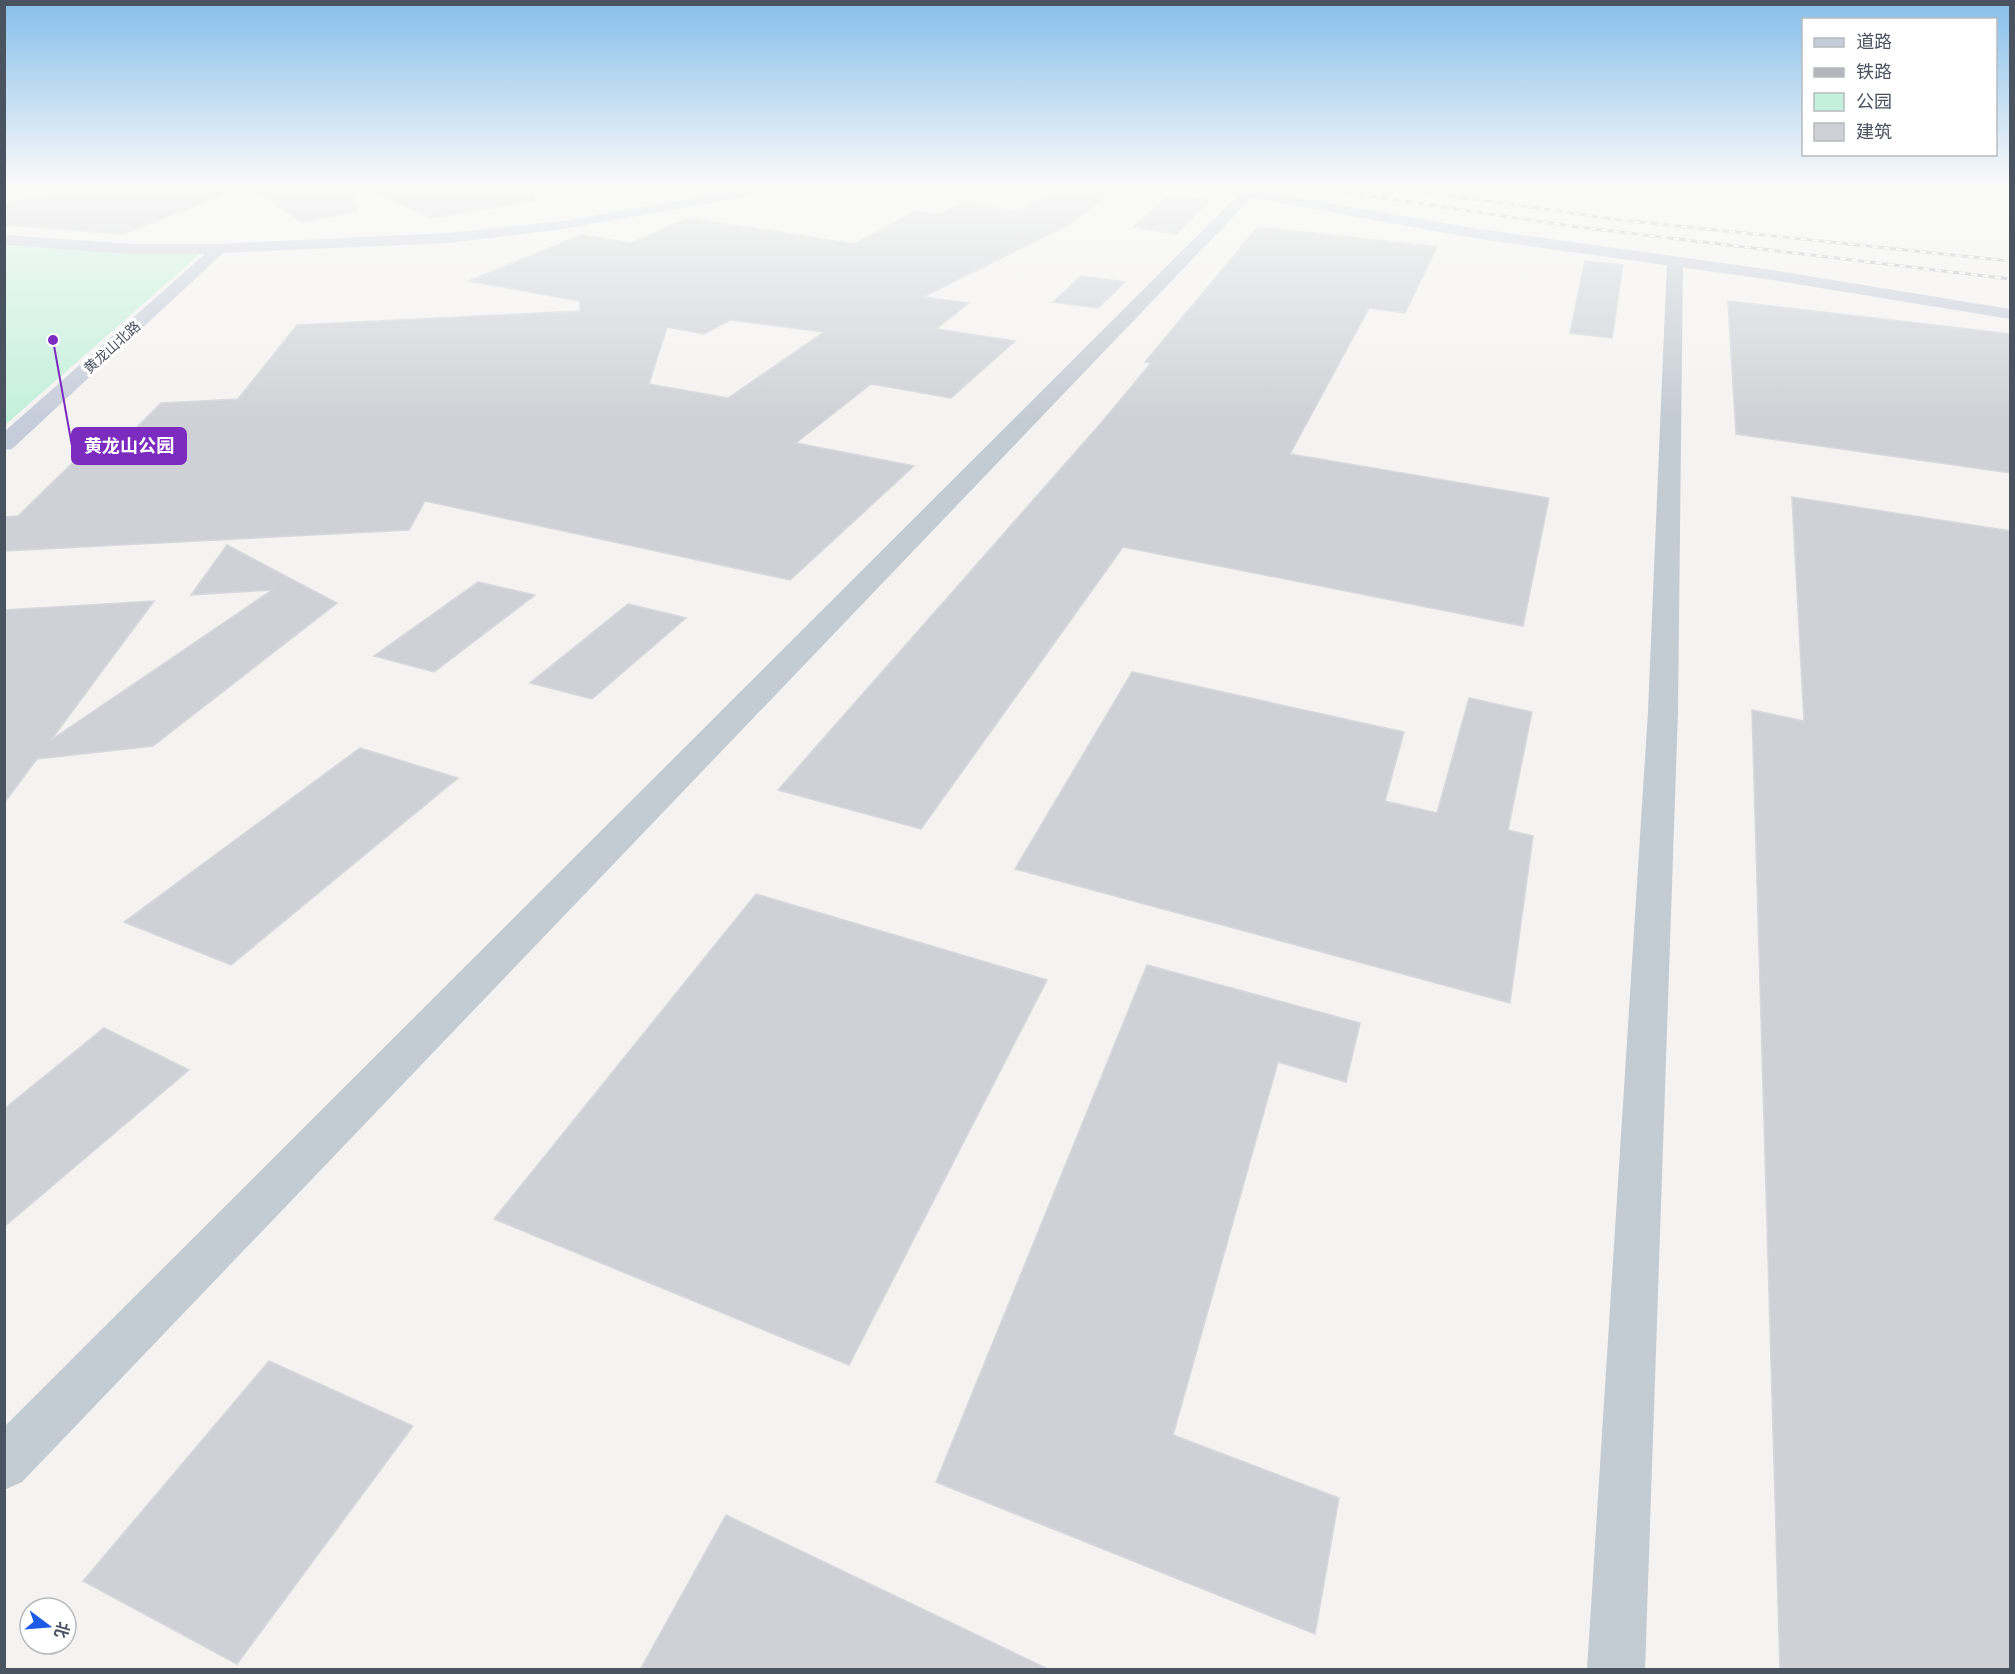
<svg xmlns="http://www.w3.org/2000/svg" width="2015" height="1674" font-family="'DejaVu Sans','Noto Sans SC',sans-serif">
<rect width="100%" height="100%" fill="#f4f3f2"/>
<polygon fill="#c3f0da" points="4,246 200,254 5,425"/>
<g fill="#cfd1d6" stroke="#d6d8dd" stroke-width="1.5" fill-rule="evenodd">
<polygon points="76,186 241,186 242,188 123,234 4,225 4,205 25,199 36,199"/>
<polygon points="247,186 352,186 357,212 302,222"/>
<polygon points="359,186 532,186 534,201 432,218"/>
<path d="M1065,186L1112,191L1070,224L923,297L969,303L936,329L1015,341L951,398L871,384L796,443L914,466L790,580L425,501L409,530L4,551V517L18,516L102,434L131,433L161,403L238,399L297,325L580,311V301L469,281L581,235L631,243L688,218L855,244L915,211L939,214L964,202L1015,211ZM730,320L824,332L728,398L649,384L667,327L704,334Z"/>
<polygon points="1169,195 1211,199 1176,234 1133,227"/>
<polygon points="1258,227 1437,247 1405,313 1369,308 1290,454 1549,498 1523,626 1123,547 921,829 778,790 1101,423 1151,363 1145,362"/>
<polygon points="1585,261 1623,265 1612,338 1570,333"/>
<polygon points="1081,276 1125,282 1098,308 1053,302"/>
<polygon points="1728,301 2010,334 2010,473 1736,434"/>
<polygon points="1792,497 2010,531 2010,1670 1780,1670 1752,710 1804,721"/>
<polygon points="227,545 337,603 153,746 37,759 4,803 4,610 154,601 51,740 272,590 191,595"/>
<polygon points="478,582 535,595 434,672 374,656"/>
<polygon points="628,604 686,618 592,699 530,683"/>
<polygon points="1132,672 1404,732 1385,801 1437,813 1469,698 1532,712 1508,830 1533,836 1510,1003 1015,869"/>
<polygon points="360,748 458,778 231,965 124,922"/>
<polygon points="756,894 1047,980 849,1365 494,1219"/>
<polygon points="1147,965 1360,1023 1346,1082 1278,1062 1173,1435 1339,1498 1315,1634 936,1482"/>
<polygon points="104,1028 189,1070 4,1227 4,1109"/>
<polygon points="269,1361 413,1426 237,1664 83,1581"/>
<polygon points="726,1515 1050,1670 640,1670"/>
</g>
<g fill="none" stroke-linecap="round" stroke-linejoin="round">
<g fill="#c3cbd3" fill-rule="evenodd">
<polygon points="1247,190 1254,194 1252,197 22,1482 4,1490 4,1427 1242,191"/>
<polygon points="1675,256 1683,261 1678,711 1645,1670 1587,1670 1648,711 1667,261"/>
</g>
<g fill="#c6cdda" fill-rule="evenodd">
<polygon points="764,186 793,186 786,190 563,229 448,243 223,253 12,449 4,450 4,432 205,254 132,254 4,245 4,235 132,244 219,244 448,233 563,221"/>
<polygon points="1202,186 1231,186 1473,228 1772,270 2010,309 2010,319 1772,280 1473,238 1209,190"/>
</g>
<g stroke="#b4b6bc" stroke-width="3">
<g id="rail">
<polyline points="1305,186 1570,226 2010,279"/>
<polyline points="1384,186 1620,220 2010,261"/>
</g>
</g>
<use href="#rail" stroke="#fff" stroke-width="2" stroke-dasharray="6" stroke-linecap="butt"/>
</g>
<linearGradient id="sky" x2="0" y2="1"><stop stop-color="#85beea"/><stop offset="0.44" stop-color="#fafaf9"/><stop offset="1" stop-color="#fafaf9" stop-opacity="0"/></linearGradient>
<rect width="2015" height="420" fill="url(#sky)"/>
<g text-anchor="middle" stroke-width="6" stroke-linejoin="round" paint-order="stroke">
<g font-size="14" fill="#4a5360" stroke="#fff">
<text transform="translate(112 347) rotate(-42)" y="5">黄龙山北路</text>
</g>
</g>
<path fill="none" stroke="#7b2cbf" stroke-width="2" d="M53 340L72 446"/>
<circle fill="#7b2cbf" stroke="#fff" stroke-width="2" cx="53" cy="340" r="6"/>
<rect fill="#7b2cbf" stroke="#7b2cbf" stroke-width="2" x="72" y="428" width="114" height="36" rx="6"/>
<g font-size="18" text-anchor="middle" font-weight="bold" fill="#fff">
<text x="129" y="452">黄龙山公园</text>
</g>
<rect width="2015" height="1674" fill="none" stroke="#4a5360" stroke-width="12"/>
<rect x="1802" y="18" width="195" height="138" fill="#ffffff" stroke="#b7babf" stroke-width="1.5"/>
<rect x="1814" y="38" width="30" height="9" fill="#c6cdda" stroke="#b7babf" stroke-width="1.5"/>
<text x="1856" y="48" font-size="18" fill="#4a5360">道路</text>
<rect x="1814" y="68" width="30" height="9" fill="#b4b6bc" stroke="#b7babf" stroke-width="1.5"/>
<text x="1856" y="78" font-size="18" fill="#4a5360">铁路</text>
<rect x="1814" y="93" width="30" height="18" fill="#c3f0da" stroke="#b7babf" stroke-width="1.5"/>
<text x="1856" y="108" font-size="18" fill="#4a5360">公园</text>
<rect x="1814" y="123" width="30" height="18" fill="#cfd1d6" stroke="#b7babf" stroke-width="1.5"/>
<text x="1856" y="138" font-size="18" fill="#4a5360">建筑</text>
<g transform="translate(48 1626) rotate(106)"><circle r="28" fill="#ffffff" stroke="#b7babf" stroke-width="1.5"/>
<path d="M0-4.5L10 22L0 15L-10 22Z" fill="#1c5be5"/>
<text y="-9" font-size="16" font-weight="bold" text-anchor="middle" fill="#4a5360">北</text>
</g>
</svg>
